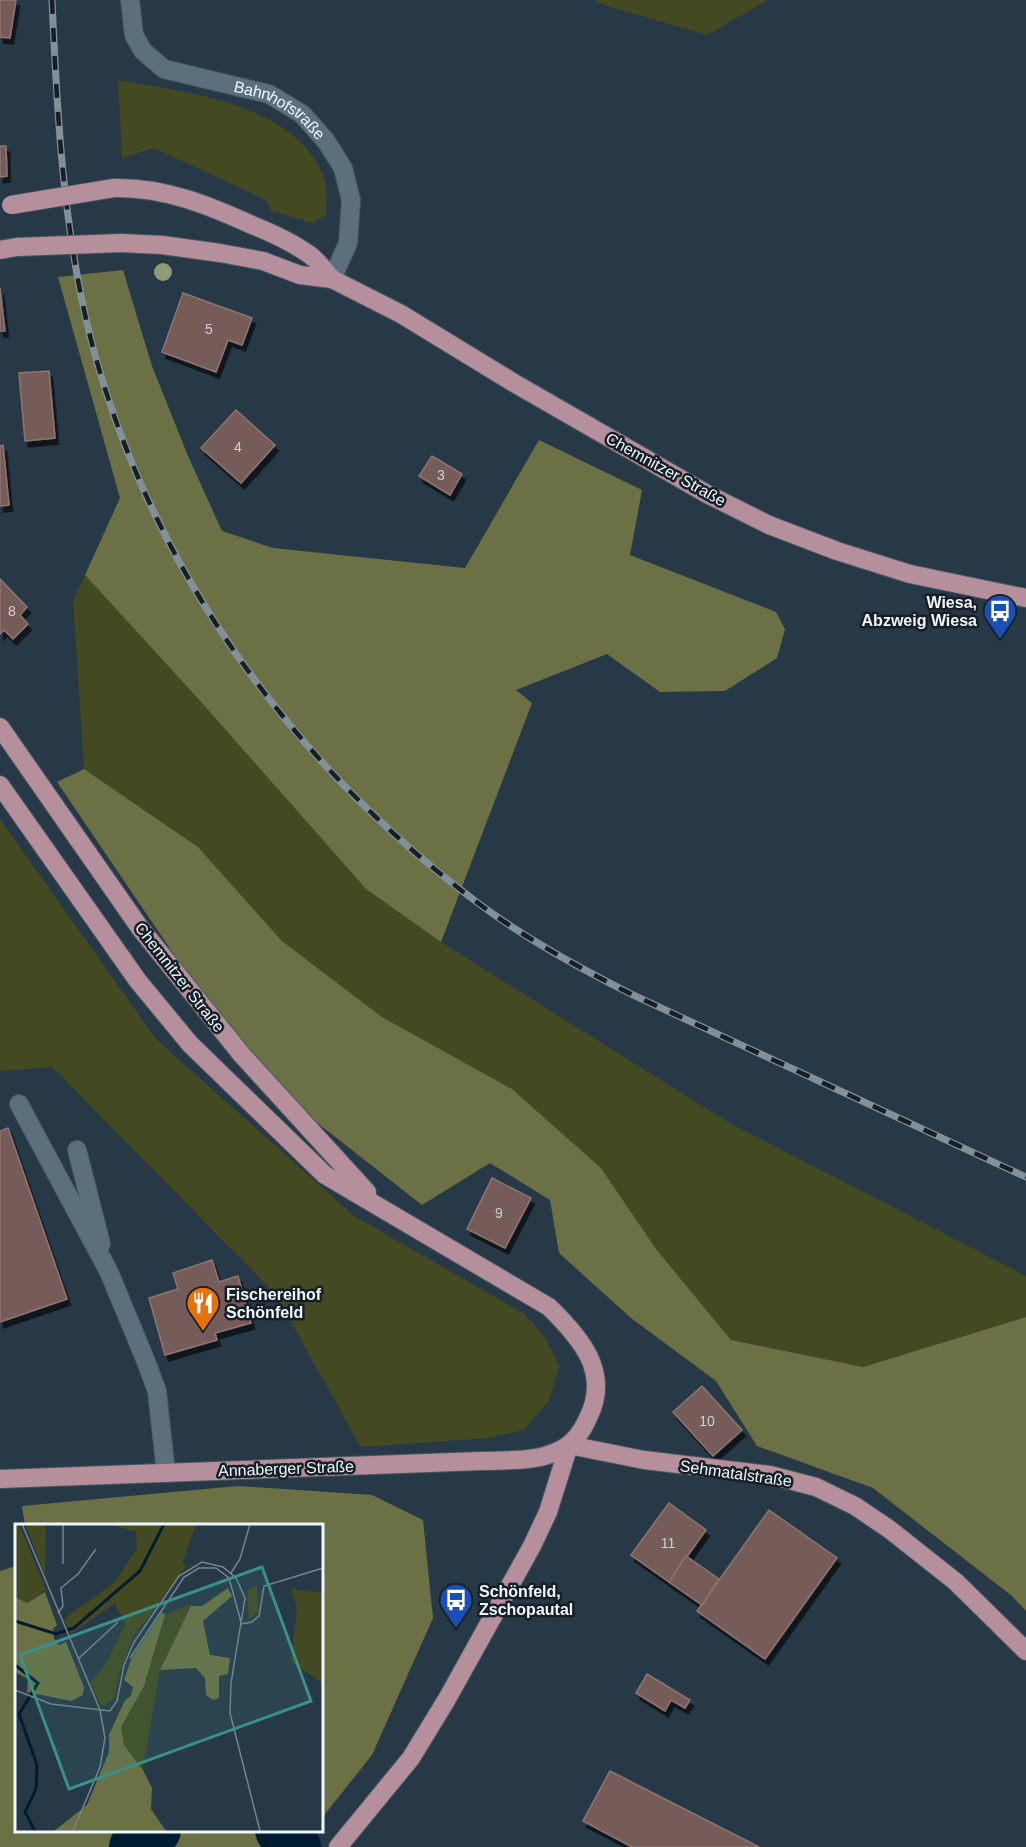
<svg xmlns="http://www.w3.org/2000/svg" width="1026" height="1847" font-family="Arial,sans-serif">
<defs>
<filter id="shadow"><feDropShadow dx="3.5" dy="6" stdDeviation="0" flood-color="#0009"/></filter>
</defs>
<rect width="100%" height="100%" fill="#273946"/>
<g fill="#434920">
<polygon points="595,0 768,0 707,35 604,5"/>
<path d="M118,80C186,92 296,103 324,178C328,188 326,204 326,215L313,223L271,211L266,200L154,148L122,158Z"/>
<polygon points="85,575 202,703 366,889 441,942 726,1121 1026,1276 1026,1317 863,1367 731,1340 656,1249 601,1168 512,1089 382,1017 282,941 198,847 84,769 73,601"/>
<polygon points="0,819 156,1039 354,1216 523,1313 546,1338 559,1367 549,1401 524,1430 488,1438 361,1447 274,1292 52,1067 0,1071"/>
</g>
<g fill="#6b7144">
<polygon points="123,270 152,366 188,456 222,531 273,548 465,568 539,440 642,490 630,555 776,612 785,629 777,658 725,691 660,692 607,654 516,690 532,703 441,942 366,889 202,703 85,575 120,498 58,277"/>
<polygon points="84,769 198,847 282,941 382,1017 512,1089 601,1168 656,1249 731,1340 863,1367 1026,1317 1026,1611 1012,1596 873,1488 757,1446 716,1381 631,1318 559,1253 550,1200 490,1163 422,1205 297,1107 211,1009 57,782"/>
<polygon points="238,1486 372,1495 423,1520 433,1618 372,1755 321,1819 321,1526 25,1526 22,1506"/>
<polygon points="16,1566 16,1830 312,1831 299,1847 0,1847 0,1571"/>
</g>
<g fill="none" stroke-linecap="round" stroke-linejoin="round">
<g stroke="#001c30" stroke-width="52">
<polyline points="281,1830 295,1847"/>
<polyline points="135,1847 155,1830"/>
</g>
</g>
<g fill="#745b58" stroke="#8f7571" stroke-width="1.5" filter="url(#shadow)">
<polygon points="0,0 16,0 10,38 0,37"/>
<polygon points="0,146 6,146 7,176 0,177"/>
<polygon points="0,288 5,331 0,331"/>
<polygon points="183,293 252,318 242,345 228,340 216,372 162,352"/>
<polygon points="49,371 55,438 25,441 19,373"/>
<polygon points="236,410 275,445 241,483 201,448"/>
<polygon points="3,445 9,505 0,506 0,446"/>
<polygon points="432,456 462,474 450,495 419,476"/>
<polygon points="0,579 27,607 20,615 28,624 13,639 4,630 0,634"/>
<polygon points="8,1128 67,1299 0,1322 0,1131"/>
<polygon points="492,1178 531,1198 505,1248 467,1229"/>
<polygon points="212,1260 219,1282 238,1276 251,1323 215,1333 217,1340 165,1355 149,1298 178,1289 173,1273"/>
<polygon points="702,1386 742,1430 713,1456 673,1412"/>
<polygon points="669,1503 706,1530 669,1582 631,1555"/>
<polygon points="769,1510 837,1558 765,1659 697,1611"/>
<polygon points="686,1556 719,1579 702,1605 669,1582"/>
<polygon points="647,1674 690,1700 685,1708 671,1700 665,1711 636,1693"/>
<polygon points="610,1771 759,1847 632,1847 583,1821"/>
</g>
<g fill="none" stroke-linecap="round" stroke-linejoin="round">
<g stroke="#485863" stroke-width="20">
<g id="minor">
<path id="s1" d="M130,0L134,35L143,51L164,69L269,94L302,114L326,141L343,168L351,200L348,243L332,279"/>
<polyline points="19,1104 109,1272 145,1359 157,1391 166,1473"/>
<polyline points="77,1150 101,1244"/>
</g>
</g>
<g stroke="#485863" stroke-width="20">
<g id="major">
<path d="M114,188C164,187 208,205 252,225C272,233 292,242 310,255C318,261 325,271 332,279"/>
<polyline points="121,243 162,245 220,253 263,261 300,275 332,279 401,314 514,383 707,494 769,525 837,551 910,574 1026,598"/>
<polyline points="0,250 17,247"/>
<polyline points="0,727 140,928 242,1055 367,1192"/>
<path d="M0,785L138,981L190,1044L325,1175L549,1307C581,1338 611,1373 588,1418C582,1432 572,1445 558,1451C536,1462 505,1460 481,1461L0,1479"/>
<polyline points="569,1445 644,1460 770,1475 816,1487 855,1506 889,1529 956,1582 1026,1651"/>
<polyline points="338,1847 411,1758 447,1699 532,1546 548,1512 569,1445"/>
</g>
</g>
<use href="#minor" stroke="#5b6f7d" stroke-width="18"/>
<use href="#major" stroke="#b5909c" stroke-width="18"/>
<g stroke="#82909b" stroke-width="7">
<path id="rail" d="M52,0C57,113 63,229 91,340C150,567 291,764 478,903C526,939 578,967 631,994L1026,1177"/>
</g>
<use href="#rail" stroke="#171f25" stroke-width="4.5" stroke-dasharray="14" stroke-linecap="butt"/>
<g stroke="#485863" stroke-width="20" stroke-linecap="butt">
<g id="major-bridge">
<polyline points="11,205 114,188"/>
<polyline points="17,247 121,243"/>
</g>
</g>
<use href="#major-bridge" stroke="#b5909c" stroke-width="18"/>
</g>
<circle fill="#8d9b79" cx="163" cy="272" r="9"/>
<defs>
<g id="bus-pin" transform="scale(1.725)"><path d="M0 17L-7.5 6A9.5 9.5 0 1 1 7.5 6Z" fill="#1a4fb4" stroke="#171f25"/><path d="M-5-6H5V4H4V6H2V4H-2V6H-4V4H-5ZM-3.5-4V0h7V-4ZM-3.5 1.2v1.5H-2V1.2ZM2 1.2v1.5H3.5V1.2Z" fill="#fff"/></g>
<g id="restaurant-pin" transform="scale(1.725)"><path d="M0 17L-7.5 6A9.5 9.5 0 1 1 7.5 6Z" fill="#e8710a" stroke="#171f25"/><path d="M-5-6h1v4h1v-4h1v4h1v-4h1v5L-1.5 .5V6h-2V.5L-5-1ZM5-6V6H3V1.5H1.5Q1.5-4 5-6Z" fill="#fff"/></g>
</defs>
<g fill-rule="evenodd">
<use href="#bus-pin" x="1000" y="611"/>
<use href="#restaurant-pin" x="203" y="1303"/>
<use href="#bus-pin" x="456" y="1600"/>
</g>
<g text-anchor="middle" stroke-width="5" stroke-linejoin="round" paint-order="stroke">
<g font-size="14" fill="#ced0d5">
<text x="209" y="334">5</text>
<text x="238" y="452">4</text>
<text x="441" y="480">3</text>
<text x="12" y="616">8</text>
<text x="499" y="1218">9</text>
<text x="707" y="1426">10</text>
<text x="668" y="1548">11</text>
</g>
<g font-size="16" fill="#ecf7ff" stroke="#171f25">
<text dy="6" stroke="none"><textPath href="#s1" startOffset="206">Bahnhofstraße</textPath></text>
<text transform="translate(666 469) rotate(29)" y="6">Chemnitzer Straße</text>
<text transform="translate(180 977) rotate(52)" y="6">Chemnitzer Straße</text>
<text transform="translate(286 1468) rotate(-2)" y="6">Annaberger Straße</text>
<text transform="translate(736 1473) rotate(8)" y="6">Sehmatalstraße</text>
</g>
<g font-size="16" font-weight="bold" fill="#ecf7ff" stroke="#171f25" text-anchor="start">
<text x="977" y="608" text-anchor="end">Wiesa,<tspan x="977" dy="18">Abzweig Wiesa</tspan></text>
<text x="226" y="1300">Fischereihof<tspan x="226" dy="18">Schönfeld</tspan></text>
<text x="479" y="1597">Schönfeld,<tspan x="479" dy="18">Zschopautal</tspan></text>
</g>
</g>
<g transform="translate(15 1524)">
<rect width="308" height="308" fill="#273946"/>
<path d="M0,0H4L31,66L12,79L0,73ZM10,0H31L30,51ZM94,0H181L167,40L172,41L118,113L105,147L100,174L90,182L85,180L75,159L91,140L110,101L100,79L56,110L49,95L100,58L122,24L121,8ZM242,62L243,87L234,96L232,66ZM276,65L307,69V159L276,137L282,84ZM172,81L176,82L145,146L128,246L109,221L106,202L129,162L150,91Z" fill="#434920"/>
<path d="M213,64L217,72L188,97L195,131L215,134L213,150L204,152V174L198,176L191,171L190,154L181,144L145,146L176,82H187ZM30,68L42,101L38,105L39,115L44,121L51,118L69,163L68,171L56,177L12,168L13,155L0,148V73L12,79ZM147,88L150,91L129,162L106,203L109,221L128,246L137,264L136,285L151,307H39L72,281L94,228V211L110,176L116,172L118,163L109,156L116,135Z" fill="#6b7144"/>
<path fill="none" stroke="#001c30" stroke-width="3" d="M0,97L41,110L59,104L125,47L149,0M0,141L23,159L4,190L22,241L21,265L10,288L20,307"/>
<path fill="none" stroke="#768590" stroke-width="1.5" d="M7,0L85,186L90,214L85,243L58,307M48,0V40M216,49L225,35L235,0M43,89L48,82L46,64L63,50L81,25M226,100L237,98L244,92L249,62L308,44M115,134L169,53L184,44H201L214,54L226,98M63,135L103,98M0,166L36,180L95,187L102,177L109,141L119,118L164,52L187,38L208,43L221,54L230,74L216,159L215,189L245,307"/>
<path fill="#3b908b" fill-opacity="0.15" stroke="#3b908b" stroke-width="3" d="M247,43L296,177L54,265L5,131Z"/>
<rect width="308" height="308" fill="none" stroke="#ecf7ff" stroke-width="3"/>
</g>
</svg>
